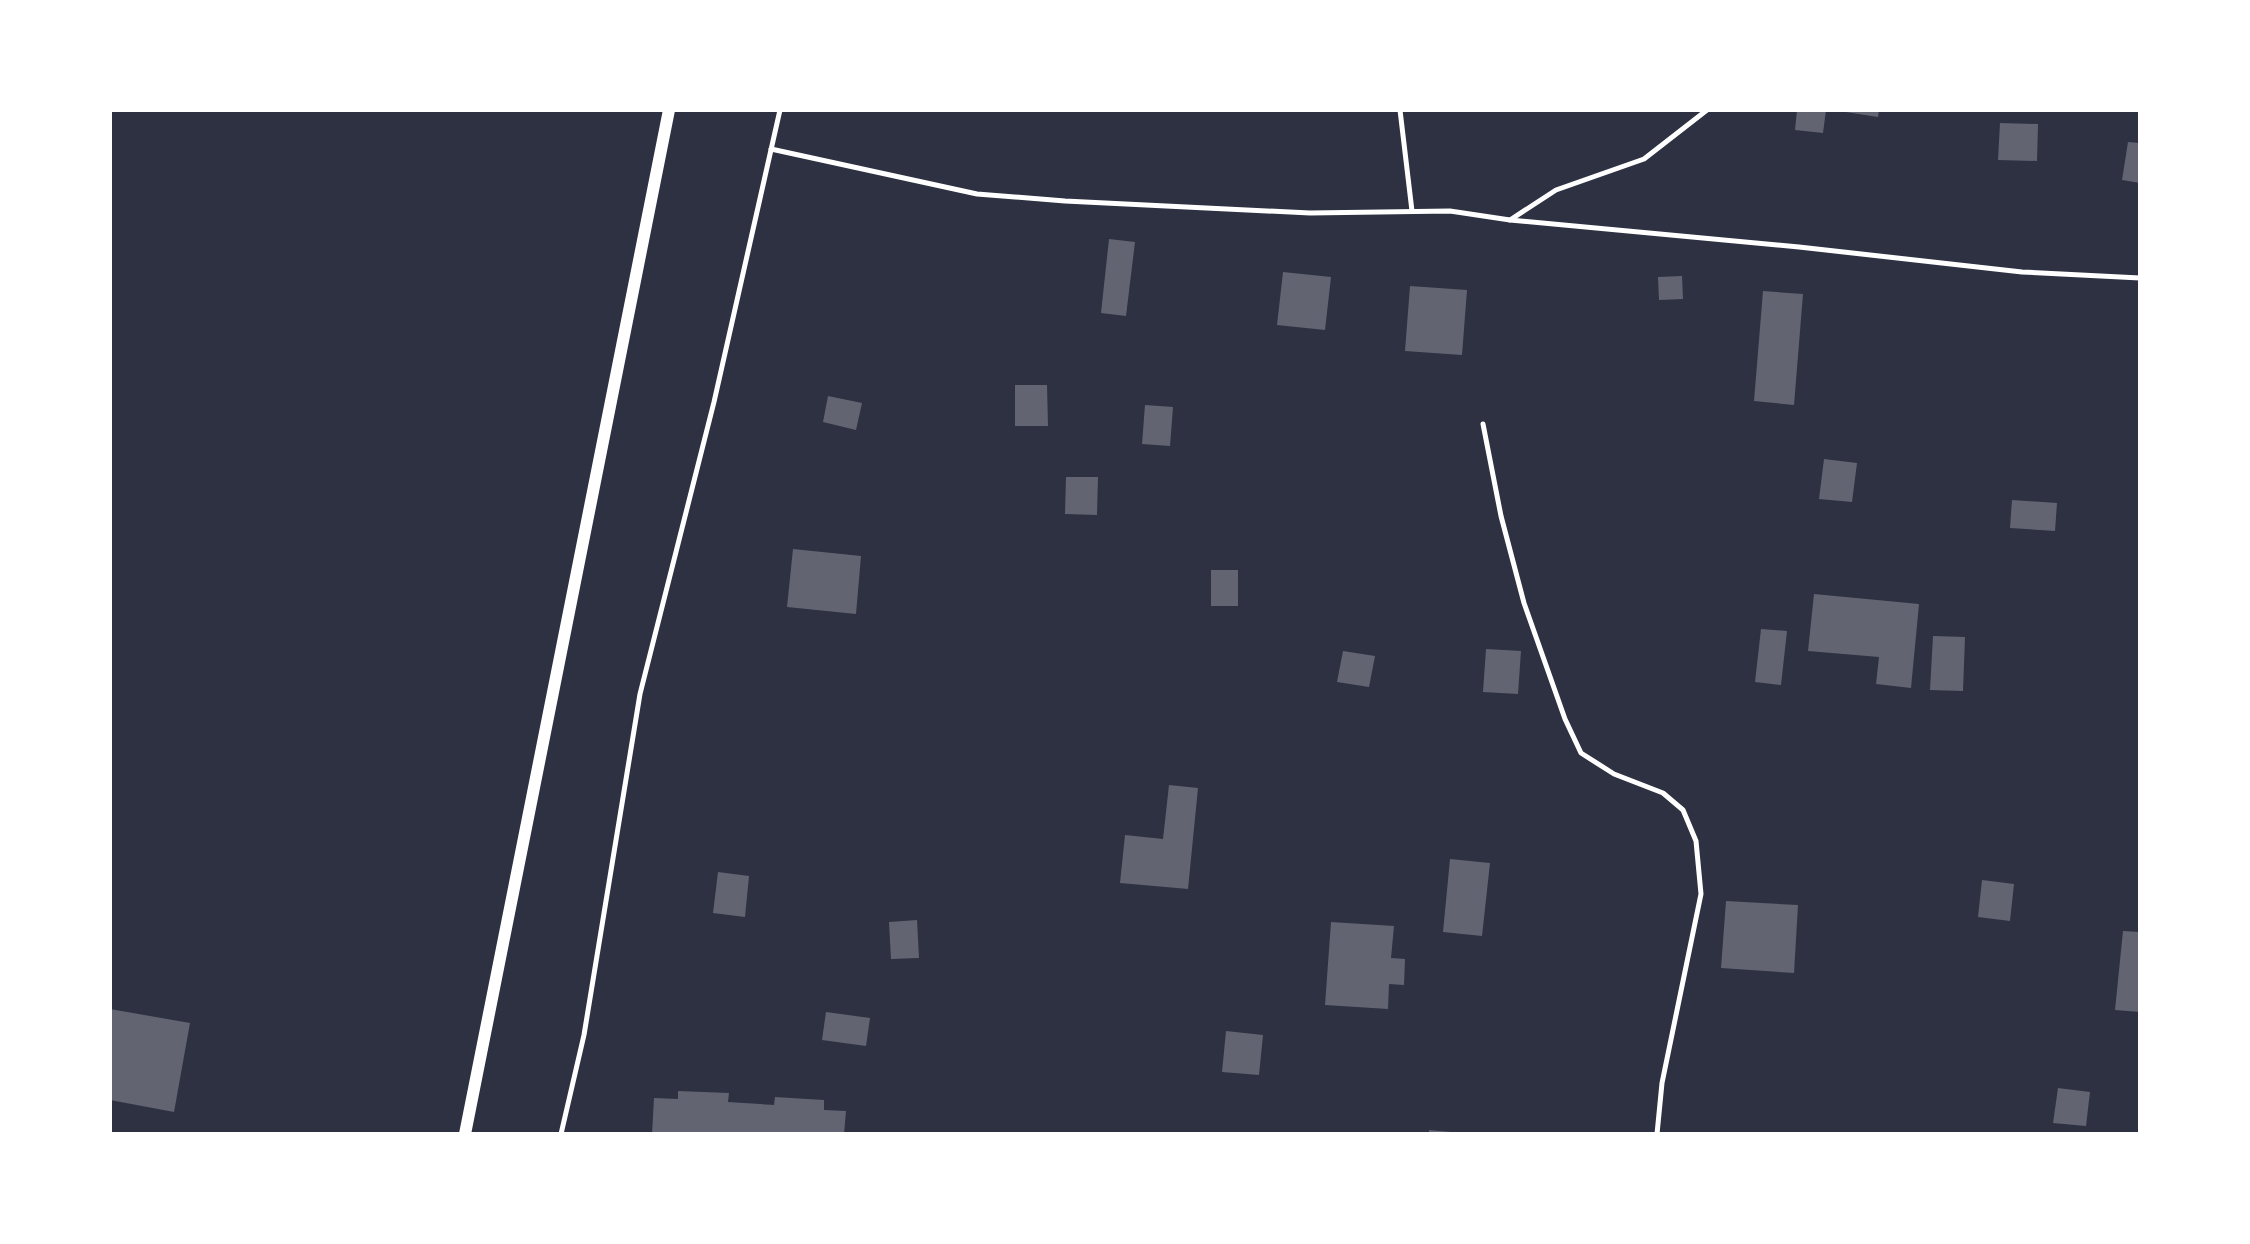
<svg xmlns="http://www.w3.org/2000/svg" width="2250" height="1244" font-family="Lato,sans-serif">
<rect width="100%" height="100%" fill="#2d3142"/>
<g fill="#626471">
<polygon points="1797,110 1826,110 1823,133 1795,130"/>
<polygon points="1833,110 1879,110 1878,117"/>
<polygon points="2000,123 2038,124 2037,161 1998,160"/>
<polygon points="2128,142 2140,143 2140,183 2122,180"/>
<polygon points="1109,239 1135,242 1126,316 1101,313"/>
<polygon points="1283,272 1331,277 1325,330 1277,325"/>
<polygon points="1682,276 1683,299 1659,300 1658,277"/>
<polygon points="1410,286 1467,290 1462,355 1405,351"/>
<polygon points="1763,291 1803,294 1794,405 1754,401"/>
<polygon points="1015,385 1047,385 1048,426 1015,426"/>
<polygon points="828,396 862,403 856,430 823,422"/>
<polygon points="1145,405 1173,407 1170,446 1142,444"/>
<polygon points="1824,459 1857,463 1852,502 1819,499"/>
<polygon points="1066,477 1098,477 1097,515 1065,514"/>
<polygon points="2012,500 2057,503 2055,531 2010,528"/>
<polygon points="793,549 861,556 856,614 787,607"/>
<rect x="1211" y="570" width="27" height="36"/>
<polygon points="1814,594 1919,604 1911,688 1876,684 1879,657 1808,651"/>
<polygon points="1761,629 1787,631 1781,685 1755,682"/>
<polygon points="1933,636 1965,637 1963,691 1930,690"/>
<polygon points="1486,649 1521,651 1518,694 1483,692"/>
<polygon points="1343,651 1375,656 1369,687 1337,682"/>
<polygon points="1169,785 1198,788 1188,889 1120,883 1125,835 1163,839"/>
<polygon points="1450,859 1490,863 1482,936 1443,932"/>
<polygon points="718,872 749,876 745,917 713,913"/>
<polygon points="1982,880 2014,884 2010,921 1978,917"/>
<polygon points="1726,901 1798,905 1794,973 1721,968"/>
<polygon points="917,920 919,958 891,959 889,922"/>
<polygon points="1331,922 1394,926 1391,958 1405,959 1404,985 1389,984 1388,1009 1325,1005"/>
<polygon points="2123,931 2140,932 2140,1012 2115,1010"/>
<polygon points="110,1009 190,1023 174,1112 110,1100"/>
<polygon points="826,1012 870,1018 866,1046 822,1040"/>
<polygon points="1226,1031 1263,1035 1259,1075 1222,1072"/>
<polygon points="2058,1088 2090,1092 2086,1126 2053,1123"/>
<polygon points="678,1091 729,1093 728,1102 774,1105 775,1097 824,1100 824,1110 846,1111 844,1134 652,1134 654,1098 678,1099"/>
<polygon points="1429,1130 1451,1132 1451,1134 1429,1134"/>
</g>
<g fill="none" stroke-linecap="round" stroke-linejoin="round">
<g stroke="#fff" stroke-width="5">
<polyline points="1400,110 1412,211"/>
<polyline points="771,149 977,194 1065,201 1310,213 1450,211 1510,220 1556,190 1644,159 1707,110"/>
<polyline points="1510,220 1799,247 2022,272 2140,278"/>
<polyline points="1483,424 1501,516 1524,603 1565,719 1581,753 1614,774 1663,793 1683,810 1696,841 1701,894 1662,1083 1657,1134"/>
<polyline points="561,1134 584,1035 640,694 714,402 780,110"/>
</g>
<polyline stroke="#fff" stroke-width="12" points="465,1134 669,110"/>
</g>
<rect width="2250" height="1244" fill="none" stroke="#ffffff" stroke-width="224"/>
</svg>
